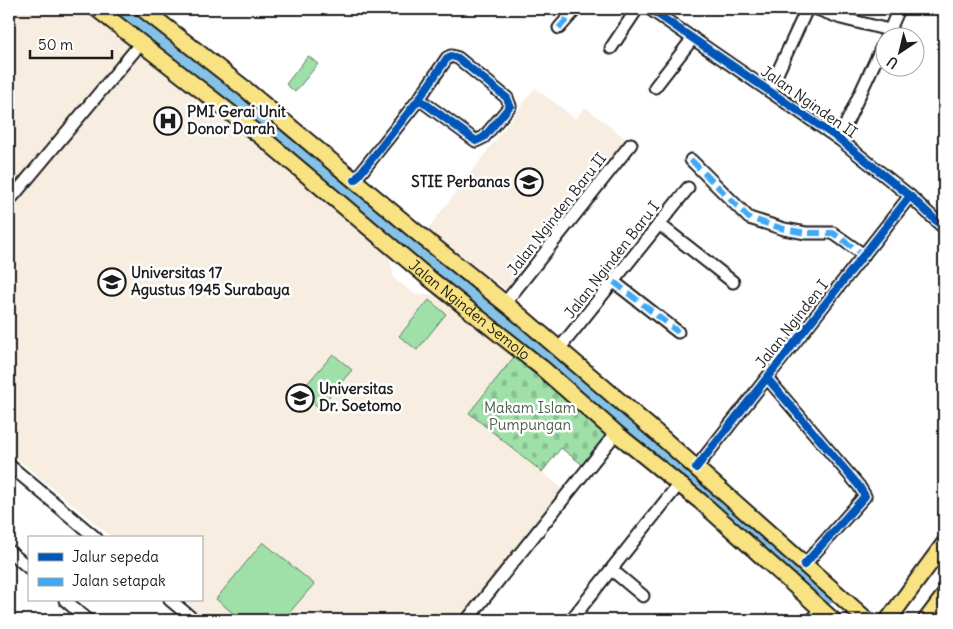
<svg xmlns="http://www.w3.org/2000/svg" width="953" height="629" font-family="Delius,sans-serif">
<defs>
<pattern id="cemetery-stones" width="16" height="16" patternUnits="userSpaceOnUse" patternTransform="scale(1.25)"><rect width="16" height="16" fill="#9fdfa8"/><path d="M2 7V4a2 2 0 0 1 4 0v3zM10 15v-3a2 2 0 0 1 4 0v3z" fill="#88bf90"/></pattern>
</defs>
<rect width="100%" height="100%" fill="#fff"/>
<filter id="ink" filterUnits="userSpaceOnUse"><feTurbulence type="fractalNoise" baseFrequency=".02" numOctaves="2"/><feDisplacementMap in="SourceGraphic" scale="10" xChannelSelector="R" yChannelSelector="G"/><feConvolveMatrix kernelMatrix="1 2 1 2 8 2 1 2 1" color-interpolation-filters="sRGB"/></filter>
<g filter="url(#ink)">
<g fill="#f7ede0">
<polygon points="9,9 87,9 299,180 385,246 392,267 394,278 397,281 416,295 425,294 439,296 472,321 514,357 469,413 565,491 463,620 206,620 184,600 201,600 201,538 113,538 9,452"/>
<polygon points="535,88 576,119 585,107 626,139 509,292 428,229"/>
</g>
<g fill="#9fdfa8" stroke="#5e7e62">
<polygon points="308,56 318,64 295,92 286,84"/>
<polygon points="429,300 446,314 417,350 399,336"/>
<polygon points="333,354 352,370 319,408 300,392"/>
<polygon points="263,542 314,584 283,620 241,620 216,599"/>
</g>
<polygon fill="url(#cemetery-stones)" stroke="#5e7e62" points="514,357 609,435 584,466 561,448 542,472 469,413"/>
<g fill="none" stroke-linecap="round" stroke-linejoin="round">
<polyline stroke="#86c2e6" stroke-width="20" points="123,9 240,99 326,171 461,279 637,433 828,594"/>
<g stroke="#1c1c1c" stroke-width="15">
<g id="minor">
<polyline points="650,9 839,139 910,196 944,228"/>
<polyline points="817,9 841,18 889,30"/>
<polyline points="559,28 576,9"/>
<polyline points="887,36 899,9"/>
<polyline points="611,48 637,9"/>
<polyline points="655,87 693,38"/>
<polyline points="769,91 807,9"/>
<polyline points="839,139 886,38"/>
<polyline points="691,160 749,218 784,229 806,233 833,233 864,255"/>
<polyline points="355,180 419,99 447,58 451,56 458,58 507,98 510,106 484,137 476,141 419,99"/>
<polyline points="9,201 141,43"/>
<polyline points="659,224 733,282"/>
<polyline points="614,282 678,332"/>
<polyline points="505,303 631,144"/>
<polyline points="559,349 688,188"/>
<polyline points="767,378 859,486 865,496 804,565"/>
<polyline points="9,465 96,538"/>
<polyline points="696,468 910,196"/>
<polyline points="9,551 29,568"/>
<polyline points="612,570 643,596"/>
<polyline points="65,600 88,620"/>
<polyline points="170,600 194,620"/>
<polyline points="467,620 616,433"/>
<polyline points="571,620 679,484"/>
<polyline points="812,620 820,608"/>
</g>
</g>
<g stroke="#1c1c1c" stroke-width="19">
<g id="major">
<path id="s1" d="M97,9L264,139L424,274L542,368L616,433L700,501L833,620"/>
<polyline points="143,9 244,88 415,231 517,313 658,434 867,620"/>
<polyline points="888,620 944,544"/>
<polyline points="926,620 944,596"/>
</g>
</g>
<use href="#minor" stroke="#fff" stroke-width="11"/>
<use href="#major" stroke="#f8e281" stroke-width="15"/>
<g stroke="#3fa9f5" stroke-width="6" stroke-dasharray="12 6" stroke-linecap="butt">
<polyline points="559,28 576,9"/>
<polyline points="691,160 749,218 784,229 806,233 833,233 864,255"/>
<polyline points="614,282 678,332"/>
</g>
<g stroke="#fff" stroke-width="11">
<g id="cycleway">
<polyline points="650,9 839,139 910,196 944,228"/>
<polyline points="355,180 419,99 447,58 451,56 458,58 507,98 510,106 484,137 476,141 419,99"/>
<polyline points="767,378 859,486 865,496 804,565"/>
<polyline points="696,468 910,196"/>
</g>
</g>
<use href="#cycleway" stroke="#0057b8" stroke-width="8"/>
</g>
</g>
<defs>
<g id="hospital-ring" transform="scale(1.4375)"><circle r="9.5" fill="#fff" stroke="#1c1c1c" stroke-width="1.5"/><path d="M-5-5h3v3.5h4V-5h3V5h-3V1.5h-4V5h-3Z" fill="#1c1c1c"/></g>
<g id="university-ring" transform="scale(1.4375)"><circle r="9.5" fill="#fff" stroke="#1c1c1c" stroke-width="1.5"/><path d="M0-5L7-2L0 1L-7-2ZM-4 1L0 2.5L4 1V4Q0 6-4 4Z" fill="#1c1c1c"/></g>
</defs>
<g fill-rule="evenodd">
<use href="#hospital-ring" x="168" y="121"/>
<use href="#university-ring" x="529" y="182"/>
<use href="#university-ring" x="112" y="282"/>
<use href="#university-ring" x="300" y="398"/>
</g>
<g text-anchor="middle" stroke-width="5" stroke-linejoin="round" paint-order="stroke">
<g font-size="15" fill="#1c1c1c" stroke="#fff">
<text transform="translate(809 102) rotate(35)" y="5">Jalan Nginden II</text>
<text transform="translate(557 214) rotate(-52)" y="5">Jalan Nginden Baru II</text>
<text transform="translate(612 260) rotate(-52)" y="5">Jalan Nginden Baru I</text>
<text dy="5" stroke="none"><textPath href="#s1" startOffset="479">Jalan Nginden Semolo</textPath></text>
<text transform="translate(792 324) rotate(-52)" y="5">Jalan Nginden I</text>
</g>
<g font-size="15" font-weight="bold" fill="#1c1c1c" stroke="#fff" text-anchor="start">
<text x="187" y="117">PMI Gerai Unit<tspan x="187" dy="17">Donor Darah</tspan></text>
<text x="510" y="187" text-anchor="end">STIE Perbanas</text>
<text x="131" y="278">Universitas 17<tspan x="131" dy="17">Agustus 1945 Surabaya</tspan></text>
<text x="319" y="394">Universitas<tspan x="319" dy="17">Dr. Soetomo</tspan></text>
</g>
<g font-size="15" fill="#4a604d" stroke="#fff">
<text x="530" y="413">Makam Islam<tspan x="530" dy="17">Pumpungan</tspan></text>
</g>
</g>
<rect width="953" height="629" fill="none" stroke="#fff" stroke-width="30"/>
<rect x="15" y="15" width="923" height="599" fill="none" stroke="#1c1c1c" stroke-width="2" filter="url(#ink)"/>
<rect x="28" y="536" width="175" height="65" fill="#ffffff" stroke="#a4a4a4"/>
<rect x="38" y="553" width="25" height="8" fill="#0057b8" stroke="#a4a4a4"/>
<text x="72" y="562" font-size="15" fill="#1c1c1c">Jalur sepeda</text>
<rect x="38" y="578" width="25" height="8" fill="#3fa9f5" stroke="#a4a4a4"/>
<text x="72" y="586" font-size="15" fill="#1c1c1c">Jalan setapak</text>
<g transform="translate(900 52) rotate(215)"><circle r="24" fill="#ffffff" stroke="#a4a4a4"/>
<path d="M0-4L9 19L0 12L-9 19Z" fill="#1c1c1c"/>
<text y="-8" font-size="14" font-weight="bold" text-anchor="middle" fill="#1c1c1c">U</text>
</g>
<path d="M30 50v8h82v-8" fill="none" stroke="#1c1c1c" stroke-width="2.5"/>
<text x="38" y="50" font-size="15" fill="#1c1c1c" stroke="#ffffff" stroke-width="4" paint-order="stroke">50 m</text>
</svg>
